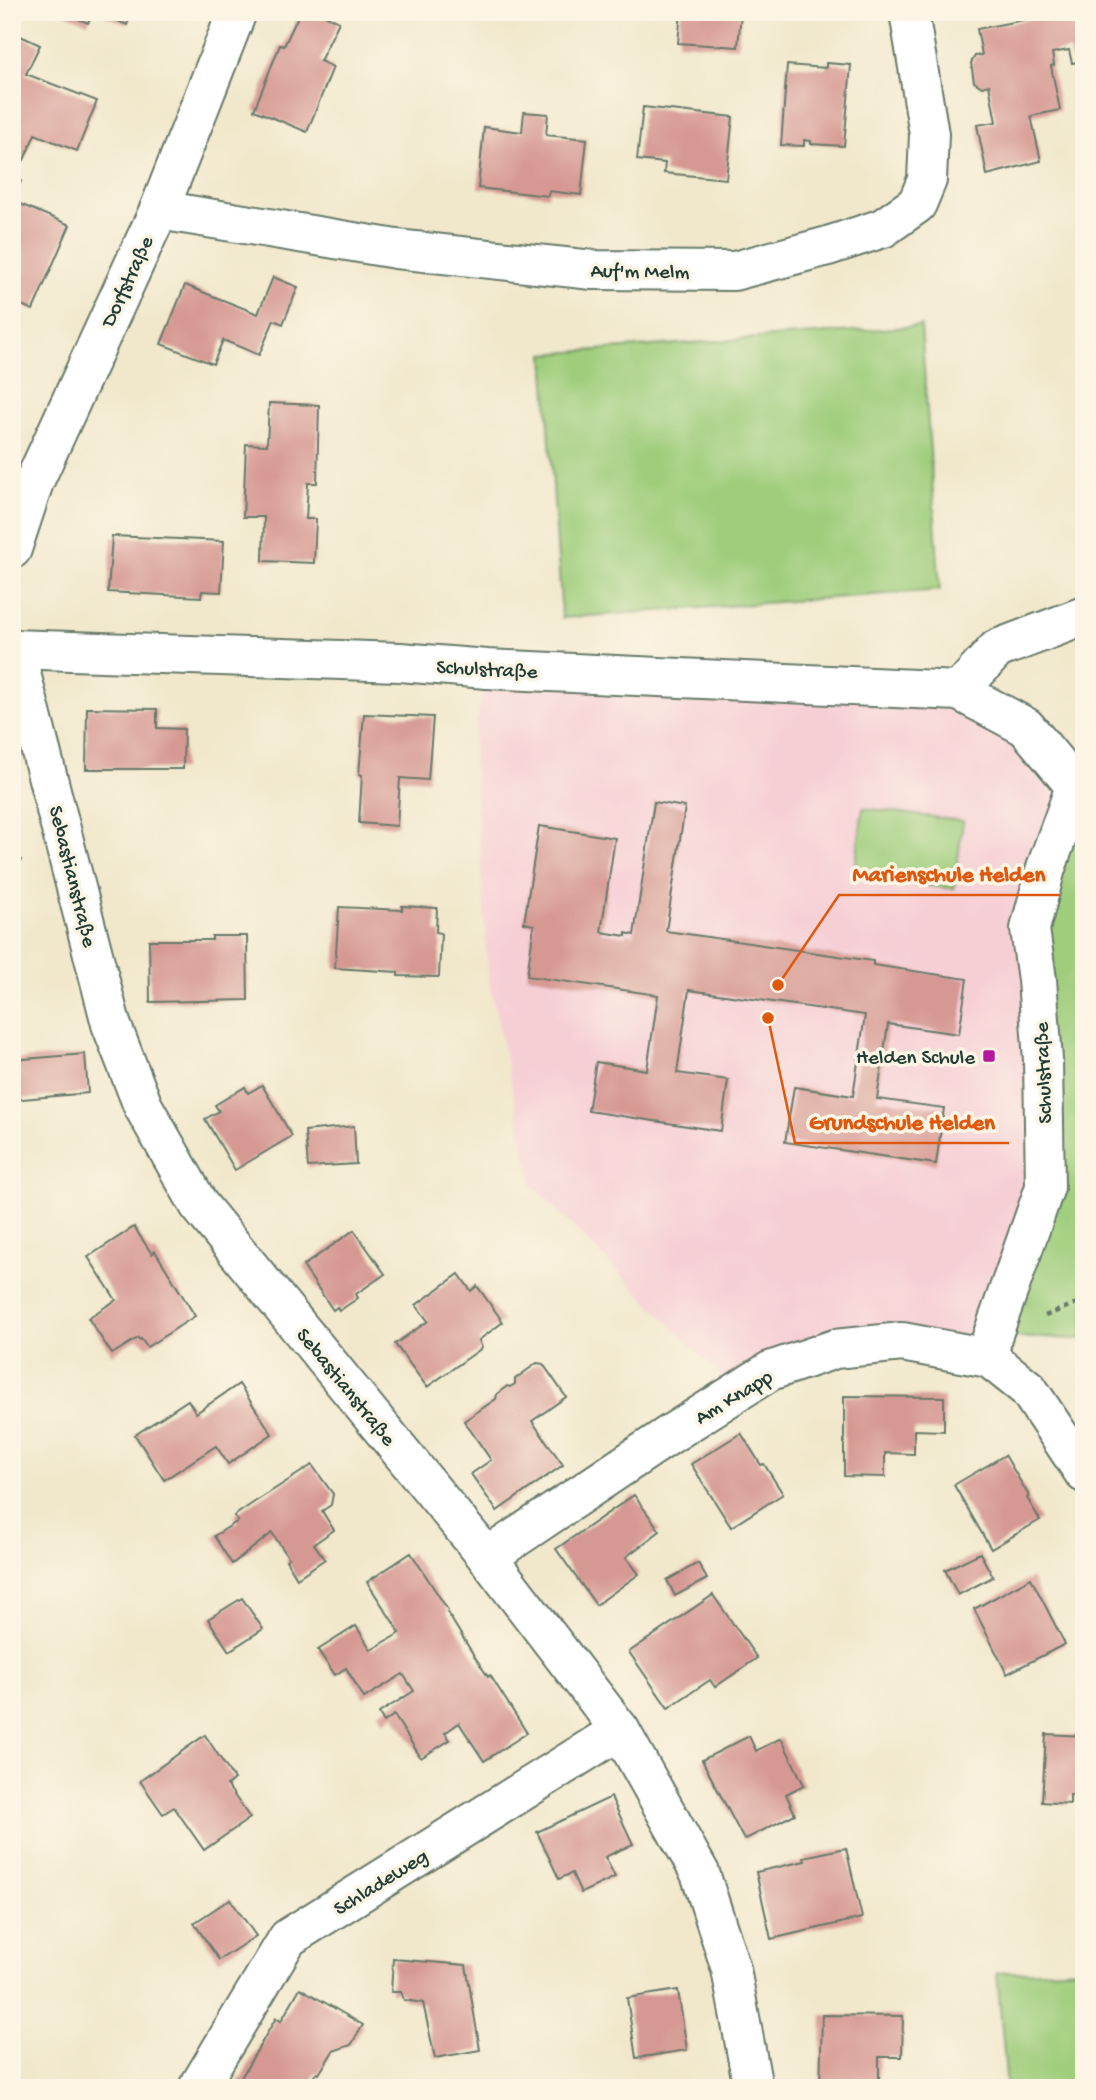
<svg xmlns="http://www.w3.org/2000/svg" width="1096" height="2100" font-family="'Gochi Hand',sans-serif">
<rect width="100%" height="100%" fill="#fcf5e5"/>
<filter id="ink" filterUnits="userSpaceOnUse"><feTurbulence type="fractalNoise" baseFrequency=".0143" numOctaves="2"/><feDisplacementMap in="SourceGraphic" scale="14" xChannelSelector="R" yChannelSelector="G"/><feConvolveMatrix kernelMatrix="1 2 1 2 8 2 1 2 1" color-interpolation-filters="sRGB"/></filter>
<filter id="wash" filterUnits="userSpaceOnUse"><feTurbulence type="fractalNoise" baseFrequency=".00686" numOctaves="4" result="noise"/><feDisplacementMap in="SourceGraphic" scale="28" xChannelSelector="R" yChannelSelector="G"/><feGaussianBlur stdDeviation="1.57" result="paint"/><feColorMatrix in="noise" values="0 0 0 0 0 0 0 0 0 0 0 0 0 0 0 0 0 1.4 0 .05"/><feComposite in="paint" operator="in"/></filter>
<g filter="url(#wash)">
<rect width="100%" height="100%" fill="#f1e8cc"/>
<polygon fill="#f6cfd5" points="487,669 959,691 1075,787 1045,1187 989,1358 902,1342 737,1392 533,1186 488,976 473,743"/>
<g fill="#9fcd7b" stroke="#5f8558" stroke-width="2">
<polygon points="921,326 940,590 562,618 544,354"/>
<polygon points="1084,797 1084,1339 992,1337 1045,1187 1030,929"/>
<polygon points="863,808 963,821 954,889 854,877"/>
<polygon points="1084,1969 1084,2088 1007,2088 997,1973"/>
</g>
<g id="blocks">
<g fill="#d59892">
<polygon points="61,12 93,12 88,23"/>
<polygon points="96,12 132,12 127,25"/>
<polygon points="300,12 319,12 339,22 320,61 333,67 307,132 254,110 280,45 284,46"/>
<polygon points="681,12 741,12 738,47 678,43"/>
<polygon points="1067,12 1084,12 1084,61 1072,63 1069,50 1052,53 1054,65 1051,66 1060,110 1031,116 1041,161 987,175 977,125 996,122 989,85 982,87 974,82 971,63 975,56 982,55 977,29 1044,16 1045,20"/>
<polygon points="12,32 40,45 26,74 97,101 77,151 35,134 24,160 12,156"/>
<polygon points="826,63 851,65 844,146 811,144 811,141 804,140 804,146 781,145 787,65 826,68"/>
<polygon points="643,107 733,117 726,179 664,173 665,163 637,160"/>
<polygon points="524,112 548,114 546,135 587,139 581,195 549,191 548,196 478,188 484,127 522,132"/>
<polygon points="12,177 21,181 13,201 70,225 33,310 12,301"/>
<polygon points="273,277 298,287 283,324 274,320 259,355 223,340 213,364 161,344 185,285 258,314"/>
<polygon points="269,403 319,405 317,483 308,483 306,519 316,519 314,563 263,561 264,517 243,517 246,444 267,445"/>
<polygon points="112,536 224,541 221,592 202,591 201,597 108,592"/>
<polygon points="87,708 157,709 157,728 184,729 183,769 86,769"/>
<polygon points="364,714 433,717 428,780 400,778 397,826 359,823 362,775 359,774"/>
<polygon points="654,802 685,807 666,931 873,961 873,965 967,979 959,1034 888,1024 877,1099 944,1108 936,1164 785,1142 794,1087 853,1096 865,1015 689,990 677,1073 728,1080 721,1131 588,1111 596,1062 647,1070 658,995 527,976 534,925 524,923 539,826 615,838 601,932 626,936 626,933 634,935"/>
<polygon points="12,855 21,860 12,878"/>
<polygon points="402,906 437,908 436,932 441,933 439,977 398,976 398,972 335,968 339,907 402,910"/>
<polygon points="212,936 247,936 248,1000 150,1002 149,940 212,940"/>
<polygon points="85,1054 88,1093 12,1100 12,1060"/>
<polygon points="262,1085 292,1136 235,1170 205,1119 219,1111 215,1105 245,1087 248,1093"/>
<polygon points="354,1126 356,1164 308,1167 305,1131"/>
<polygon points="134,1227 152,1254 155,1251 195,1316 147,1347 141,1339 139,1340 138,1338 112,1354 88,1318 116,1300 88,1257"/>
<polygon points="354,1230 385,1274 356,1294 358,1298 339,1311 337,1307 333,1310 303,1266"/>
<polygon points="459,1274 471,1291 477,1286 503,1322 479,1340 482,1348 427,1387 395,1344 428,1321 416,1305"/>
<polygon points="537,1363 543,1364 566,1397 532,1421 563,1465 497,1511 471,1474 491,1460 464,1421 496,1399 497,1394 507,1386 510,1387 515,1384 515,1379"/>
<polygon points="239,1384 272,1434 228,1464 216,1446 164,1480 135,1435 188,1400 196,1413"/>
<polygon points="844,1396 944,1397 944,1431 914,1430 914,1454 885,1453 885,1477 844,1476"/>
<polygon points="741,1433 761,1465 764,1464 783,1494 731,1527 691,1464"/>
<polygon points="1005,1455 1029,1496 1027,1498 1040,1520 991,1549 954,1485"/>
<polygon points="312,1465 333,1494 331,1505 322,1511 334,1530 314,1544 325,1559 297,1578 286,1560 289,1558 272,1533 232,1564 214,1536 238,1521 234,1516 253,1503"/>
<polygon points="634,1495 660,1531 626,1557 639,1574 596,1605 556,1549"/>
<polygon points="411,1553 448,1610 447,1612 473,1654 488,1677 490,1675 527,1733 484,1761 459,1723 445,1733 450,1740 421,1758 394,1715 384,1722 379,1713 414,1691 403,1674 364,1698 346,1668 335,1675 318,1650 356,1626 371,1650 400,1633 367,1582"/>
<polygon points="980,1553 993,1577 958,1595 945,1570"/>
<polygon points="698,1563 707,1579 675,1596 667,1580"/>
<polygon points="1031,1578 1065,1644 1007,1674 974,1609"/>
<polygon points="713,1595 757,1658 715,1687 710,1680 668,1708 629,1652"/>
<polygon points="242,1598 263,1629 229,1651 208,1619"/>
<polygon points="1046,1734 1084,1736 1084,1796 1070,1795 1070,1804 1042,1802"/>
<polygon points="205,1735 234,1779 227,1785 250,1818 204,1850 174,1807 163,1814 140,1781"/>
<polygon points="749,1736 756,1751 781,1738 804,1785 786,1794 795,1814 744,1840 702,1760"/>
<polygon points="611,1797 633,1844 605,1857 615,1877 581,1893 572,1873 559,1879 537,1832"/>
<polygon points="846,1848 862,1918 771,1939 756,1872 805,1861 804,1857"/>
<polygon points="230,1899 256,1936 219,1960 194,1923"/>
<polygon points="393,1959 466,1965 480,2050 435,2058 423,2003 404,2000 401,1992 391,1992"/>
<polygon points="300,1988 363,2025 351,2045 333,2051 319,2074 316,2073 307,2088 235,2088 276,2018 281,2021"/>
<polygon points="678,1990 687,2050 636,2058 627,1998"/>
<polygon points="822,2015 903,2016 902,2057 879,2057 879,2088 820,2088"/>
</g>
</g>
</g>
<g filter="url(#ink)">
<use href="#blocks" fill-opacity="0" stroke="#687969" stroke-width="2"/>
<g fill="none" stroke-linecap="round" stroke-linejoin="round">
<g stroke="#687969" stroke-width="42">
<g id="street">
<polyline points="159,210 396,249 593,270 734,271 828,246 883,228 917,204 927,180 929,134 909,12"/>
<polyline points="12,549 34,482 159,210 237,12"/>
<polyline points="12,649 400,662 487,669 959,691 1026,727 1084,797"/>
<polyline points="15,650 111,1024 143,1106 199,1205 487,1557 620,1730 700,1873 731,1969 753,2088"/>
<polyline points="959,691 997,649 1084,616"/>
<polyline points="989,1358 992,1337 1045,1187 1043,1060 1037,980 1030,929 1046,868 1075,787"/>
<polyline points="487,1557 669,1435 770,1371 835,1349 902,1342 989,1358 1028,1389 1084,1473"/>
<polyline points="198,2088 288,1938 620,1730"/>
</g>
</g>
<polyline stroke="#687969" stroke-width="4.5" stroke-dasharray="5 5" stroke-linecap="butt" points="1045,1316 1084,1300"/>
<use href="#street" stroke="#fff" stroke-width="38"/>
</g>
</g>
<rect fill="#b5179e" stroke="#fcf5e5" stroke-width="2.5" x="982" y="1049" width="14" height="14" rx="3.5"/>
<g text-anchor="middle" stroke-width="7" stroke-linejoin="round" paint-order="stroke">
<g font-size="21" fill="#1f3d34" stroke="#fcf5e5">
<text transform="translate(640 270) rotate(1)" y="7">Auf'm Melm</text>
<text transform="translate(126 281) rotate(-65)" y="7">Dorfstraße</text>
<text transform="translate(487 668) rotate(3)" y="7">Schulstraße</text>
<text transform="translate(74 876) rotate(76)" y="7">Sebastianstraße</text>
<text transform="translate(1042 1073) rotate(-92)" y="7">Schulstraße</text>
<text transform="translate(347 1386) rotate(51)" y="7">Sebastianstraße</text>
<text transform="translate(733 1396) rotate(-31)" y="7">Am Knapp</text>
<text transform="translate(380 1881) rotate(-32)" y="7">Schladeweg</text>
</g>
<g font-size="21" fill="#1f3d34" stroke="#fcf5e5" text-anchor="end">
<text x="975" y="1063">Helden Schule</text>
</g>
</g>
<path fill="none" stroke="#de580e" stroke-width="2.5" d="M778 985L839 895H1060M768 1018L795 1143H1009"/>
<g fill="#de580e" stroke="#fcf5e5" stroke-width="2.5">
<circle cx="778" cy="985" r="7"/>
<circle cx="768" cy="1018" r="7"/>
</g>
<g font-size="23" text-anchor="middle" font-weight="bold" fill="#de580e" stroke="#fcf5e5" stroke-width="7" stroke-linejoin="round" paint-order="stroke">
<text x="949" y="881">Marienschule Helden</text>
<text x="902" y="1129">Grundschule Helden</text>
</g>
<rect width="1096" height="2100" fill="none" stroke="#fcf5e5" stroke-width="42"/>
</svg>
